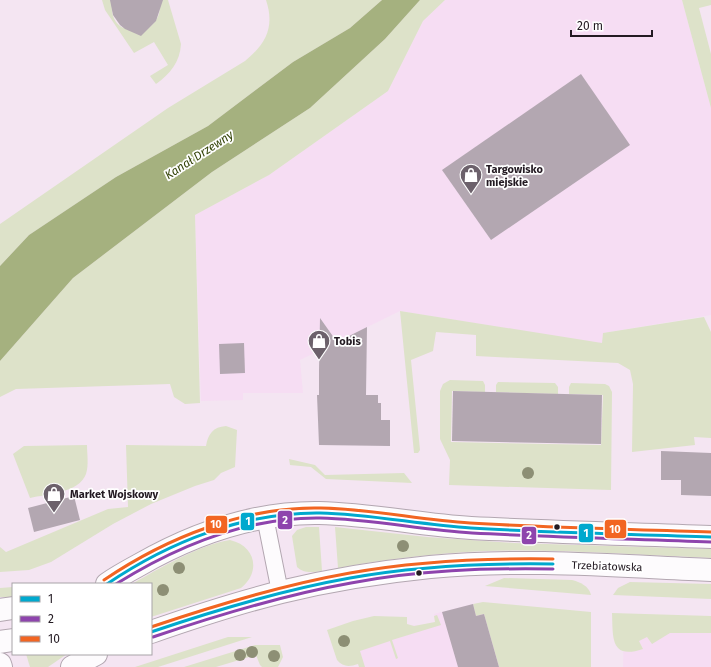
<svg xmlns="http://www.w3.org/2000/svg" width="711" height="667" font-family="'Fira Sans',sans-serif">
<rect width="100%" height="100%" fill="#f4e5f2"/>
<g fill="#f6ddf3">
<polygon points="445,0 682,0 711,108 711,315 603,333 602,344 400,311 300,360 303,393 243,393 243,400 201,401 195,215 269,175 388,91 423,21"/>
<polygon points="473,604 484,614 499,667 359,667 347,627 436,625 434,614"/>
<polygon points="624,628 711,631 711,667 623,667"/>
</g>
<g fill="#dde2c9">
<path d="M102,0H113C110,10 113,24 124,28C130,31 140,29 147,29C157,22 162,13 159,0H168L181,44C180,62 170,74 156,84L150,76L168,65L154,42L134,53L105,10Z"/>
<path d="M266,0H382L350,28L293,62L208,126L116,177L29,235L0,266V224L168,108L245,61C266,44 275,27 266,0Z"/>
<polygon points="420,0 445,0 423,21 388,91 269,175 195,215 200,403 185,404 174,397 170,384 16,389 0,397 0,361 73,278 212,172 310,108 385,39"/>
<polygon points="682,0 711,0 711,5 699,8 711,54 711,108"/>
<polygon points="400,311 602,343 603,333 704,317 711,332 711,438 694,437 695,445 632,452 633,384 630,370 618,363 476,356 476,335 436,332 433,351 411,360 420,450 418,453 414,453"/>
<polygon points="450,380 483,381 485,385 485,392 452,391 451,442 601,445 603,395 569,394 569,387 571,383 605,384 609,386 612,392 611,490 449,485 450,460 440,439 440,391 443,384"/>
<polygon points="498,382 555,383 558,387 558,394 496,392 496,385"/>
<path d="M226,426L237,430L235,467L221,473L214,480L195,486L151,504L113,524L51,562L29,570L0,572V547L6,552L108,509L128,507L126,445L206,446C208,434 213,427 226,426Z"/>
<path d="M87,445C87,454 89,465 86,474C79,493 47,494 30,498L13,454L24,446Z"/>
<polygon points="289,459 315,465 325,475 404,473 412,483 326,479 311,467 290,465"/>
<path d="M306,527H319L322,571C313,572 304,574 297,567L292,536L297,530Z"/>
<path d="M335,527L427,537L514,543L711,549V558C636,555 561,549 486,551C436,553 387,559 338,568Z"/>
<path d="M230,540C256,546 261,572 241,588L151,617V584H132C158,569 201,544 230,540Z"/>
<path d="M504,578L572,580C580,582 589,586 591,595L485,586Z"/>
<polygon points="630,582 711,584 711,599 613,595 618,588"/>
<polygon points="13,587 13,597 0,597 0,588"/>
<polygon points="483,602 591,612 591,667 499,667 484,614 476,616 473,604"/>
<path d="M612,613L711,616V633H670L652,644L647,637L639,641L643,649C610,660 613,637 612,613Z"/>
<path d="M437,615L441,625L392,640L398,658L396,659L390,641L360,651L365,667H359L358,664C349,667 343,667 337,660L327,630L353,621L374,616L407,617V624L414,626L435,622L434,616Z"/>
<polygon points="228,637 252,637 158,667 135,667"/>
<polygon points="255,645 280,645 283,657 278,667 262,667 260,665 256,655 216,667 184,667"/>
<polygon points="26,654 67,654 48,667 30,667"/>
</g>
<polygon fill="#a5b17f" points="382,0 420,0 385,39 310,108 212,172 73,278 0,361 0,266 29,235 116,177 208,126 293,62 350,28"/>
<g fill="#b3a7b1">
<polygon points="110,0 163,0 156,21 141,36 125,29 120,25 113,15"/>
<polygon points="581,74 630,145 491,240 442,170"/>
<polygon points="320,318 337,342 367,327 366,395 378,395 378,403 381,403 381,420 390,420 390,446 319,445 317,395 319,395 319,370"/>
<polygon points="244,343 245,373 220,374 219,344"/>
<polygon points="453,391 602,395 601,444 452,441"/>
<polygon points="661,451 711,453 711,496 681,495 681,480 661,480"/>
<polygon points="74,496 80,520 34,532 28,508"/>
<polygon points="473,604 476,616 484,614 499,667 458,667 442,612"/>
</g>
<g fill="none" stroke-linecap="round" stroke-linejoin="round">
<g stroke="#b3a7b1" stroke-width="18">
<polyline id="lane" points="265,517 280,592"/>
</g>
<g stroke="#b3a7b1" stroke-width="24">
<g id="secondary">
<path d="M107,584C117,577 128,571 139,565C195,533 255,512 319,513C370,514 421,525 471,528C551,532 631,534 711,537"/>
<polyline points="0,610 13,608"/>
<path d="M151,632C194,617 237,603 281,592C330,580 380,572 430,567C523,558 618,566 711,570"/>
<polyline points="0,642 13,640"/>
<polyline points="0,664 1,667"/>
<polyline points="72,667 96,654"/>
</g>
</g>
<use href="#lane" stroke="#fdfbfd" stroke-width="16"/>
<use href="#secondary" stroke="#fdfbfd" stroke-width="22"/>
<g stroke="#fff" stroke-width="6">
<g id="bus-1">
<path d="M107,584C169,542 244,512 320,513C370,514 421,525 471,528C551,533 631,534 711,537"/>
<path d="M151,632C216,610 282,590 350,578C417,566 485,563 553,564"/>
</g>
</g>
<g stroke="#fff" stroke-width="6">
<g id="bus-2">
<path d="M116,584C177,546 247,517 320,518C371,519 421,530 472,533C552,537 631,539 711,542"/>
<path d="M153,637C218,615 283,595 351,583C418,570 485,568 553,569"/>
</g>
</g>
<g stroke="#fff" stroke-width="6">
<g id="bus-3">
<path d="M104,580C166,538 245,506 321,508C371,509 420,520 470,523C550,528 631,529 711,532"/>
<path d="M151,627C216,605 282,585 350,573C417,561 485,558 553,559"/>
</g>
</g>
<use href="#bus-1" stroke="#00a9ce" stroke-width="3"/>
<use href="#bus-2" stroke="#8e44ad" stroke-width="3"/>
<use href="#bus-3" stroke="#f26522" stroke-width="3"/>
</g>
<g fill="#8d8f75">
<circle cx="528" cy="473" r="6"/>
<circle cx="403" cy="546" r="6"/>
<circle cx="179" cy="568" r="6"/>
<circle cx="163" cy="590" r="6"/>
<circle cx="344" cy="641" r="6"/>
<circle cx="252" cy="652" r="6"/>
<circle cx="240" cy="655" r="6"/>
<circle cx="274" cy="656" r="6"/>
</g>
<defs>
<g id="shop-pin" transform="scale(1.15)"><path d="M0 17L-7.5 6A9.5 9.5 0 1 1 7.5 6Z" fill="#6c616b" stroke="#fff"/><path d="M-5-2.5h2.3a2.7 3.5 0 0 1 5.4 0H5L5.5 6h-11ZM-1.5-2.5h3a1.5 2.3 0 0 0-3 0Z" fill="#fff"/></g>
</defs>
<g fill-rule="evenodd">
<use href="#shop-pin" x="471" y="175"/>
<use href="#shop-pin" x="319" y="341"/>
<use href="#shop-pin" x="54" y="494"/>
</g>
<g fill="#231a22" stroke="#fff" stroke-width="1.5">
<circle cx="557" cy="527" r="3.5"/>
<circle cx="419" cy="573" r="3.5"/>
</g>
<g text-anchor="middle" stroke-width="3.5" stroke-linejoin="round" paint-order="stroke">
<g font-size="11" font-weight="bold" fill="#231a22" stroke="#fff" text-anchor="start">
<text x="486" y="173">Targowisko<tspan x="486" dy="13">miejskie</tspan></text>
<text x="334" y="345">Tobis</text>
<text x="70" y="498">Market Wojskowy</text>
</g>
<g font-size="11" fill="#231a22" stroke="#fff">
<text transform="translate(607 566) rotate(2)" y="4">Trzebiatowska</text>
</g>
<g font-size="12" font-style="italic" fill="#334307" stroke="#fff">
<text transform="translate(199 155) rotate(-33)" y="4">Kanał Drzewny</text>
</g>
</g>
<g stroke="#fff" stroke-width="1.5">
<rect x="277" y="510" width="16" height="20" rx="4" fill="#8e44ad"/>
<rect x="240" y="512" width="15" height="19" rx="4" fill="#00a9ce"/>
<rect x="205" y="515" width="23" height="19" rx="4" fill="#f26522"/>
<rect x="604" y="519" width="23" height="20" rx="4" fill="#f26522"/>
<rect x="578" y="523" width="16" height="20" rx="4" fill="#00a9ce"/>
<rect x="521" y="526" width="16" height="19" rx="4" fill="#8e44ad"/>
</g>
<g font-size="11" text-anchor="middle" font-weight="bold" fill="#fff">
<text x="285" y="524">2</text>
<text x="248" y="525">1</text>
<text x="216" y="528">10</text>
<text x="615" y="533">10</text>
<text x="586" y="537">1</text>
<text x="529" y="539">2</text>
</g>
<rect x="12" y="583" width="140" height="72" fill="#ffffff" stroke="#a7a3a7"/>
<rect x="20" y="596" width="20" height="6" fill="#00a9ce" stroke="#a7a3a7"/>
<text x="48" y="603" font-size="12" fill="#231a22">1</text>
<rect x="20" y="616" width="20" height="6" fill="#8e44ad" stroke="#a7a3a7"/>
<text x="48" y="623" font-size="12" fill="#231a22">2</text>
<rect x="20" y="636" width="20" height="6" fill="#f26522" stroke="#a7a3a7"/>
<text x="48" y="643" font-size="12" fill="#231a22">10</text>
<path d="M571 30v6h81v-6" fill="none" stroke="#231a22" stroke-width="2"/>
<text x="577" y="30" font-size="12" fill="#231a22" stroke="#ffffff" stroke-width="3" paint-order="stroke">20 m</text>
</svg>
